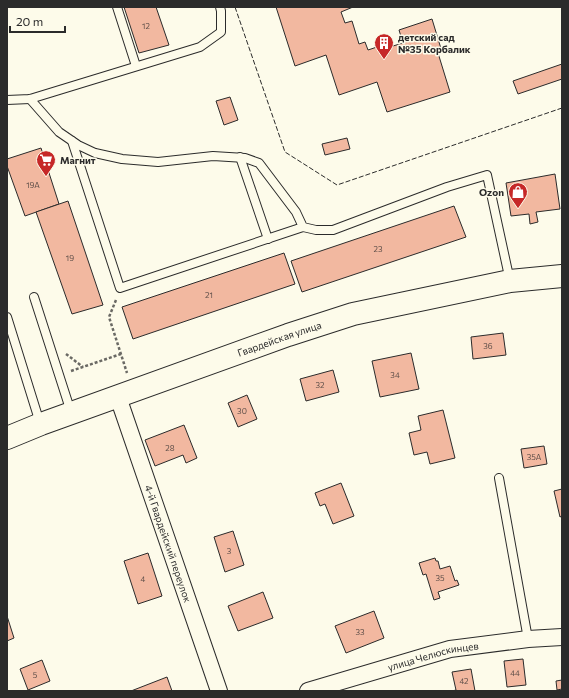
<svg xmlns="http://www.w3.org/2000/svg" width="569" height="698" font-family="Commissioner,sans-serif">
<rect width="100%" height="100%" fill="#fdfbea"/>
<g fill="#f2b8a0" stroke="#2b2b2b">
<polygon points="124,7 156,7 169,45 139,53"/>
<polygon points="276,7 353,7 341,12 345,23 352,21 359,44 365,42 368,50 392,42 393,46 403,43 399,30 432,19 442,52 438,53 450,92 387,112 377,82 339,95 326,55 295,66"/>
<polygon points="562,64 562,79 518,94 513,81"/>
<polygon points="230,97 238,120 224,125 216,101"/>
<polygon points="347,138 350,149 325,155 322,144"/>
<polygon points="41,148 59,204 25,216 7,166 7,159"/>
<polygon points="555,174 560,209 536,212 538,222 530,224 529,214 511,216 506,183"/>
<polygon points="68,201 103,305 72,314 36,212"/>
<polygon points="454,206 466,237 302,292 291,261"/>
<polygon points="284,253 295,284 133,339 122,307"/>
<polygon points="503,333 506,355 473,359 471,337"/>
<polygon points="411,353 419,389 380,397 372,361"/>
<polygon points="333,370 339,392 306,401 300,379"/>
<polygon points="247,395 257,419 238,427 228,403"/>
<polygon points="443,410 455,458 430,464 427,452 414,455 409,433 421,430 418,416"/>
<polygon points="184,425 197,458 186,463 183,455 155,466 145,440"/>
<polygon points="544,446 547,464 524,468 521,449"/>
<polygon points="341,483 354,516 333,524 325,504 320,506 315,493"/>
<polygon points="562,489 562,516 560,517 554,491"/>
<polygon points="233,531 244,565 225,572 214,537"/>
<polygon points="148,553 162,596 138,604 124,561"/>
<polygon points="435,558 436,561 438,561 440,569 450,566 455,581 457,580 459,585 438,592 440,598 434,600 426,574 423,575 419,563"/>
<polygon points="263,592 273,618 238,631 228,606"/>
<polygon points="374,611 384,638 346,653 335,626"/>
<polygon points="7,616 14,638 7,641"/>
<polygon points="523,659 526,685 507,687 504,661"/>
<polygon points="42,660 50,681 28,690 20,669"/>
<polygon points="471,669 475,691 452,691 456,690 452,672"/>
<polygon points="167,677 172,691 131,691"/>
<polygon points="562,680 562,689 557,690 556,681"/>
</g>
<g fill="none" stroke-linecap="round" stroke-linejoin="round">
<g stroke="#2b2b2b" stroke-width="10">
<g id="service">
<polyline points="117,7 136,66"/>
<polyline points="30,99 59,132 78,145 95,153 122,159 158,162 213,156 245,158 259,163 296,212 303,227 316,230 333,230 447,187 487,175 510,281"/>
<polyline points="7,100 30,99 200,47 221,32 221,11 220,7"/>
<polyline points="72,141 120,288 303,227"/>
<polyline points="240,157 268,239"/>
<polyline points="34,297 71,412"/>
<polyline points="7,317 40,423"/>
<polyline points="499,478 528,639"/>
</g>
</g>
<g stroke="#2b2b2b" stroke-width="18">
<g id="minor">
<path id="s1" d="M118,397L219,691"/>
<path id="s2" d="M308,691L450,649L528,639L562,637"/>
</g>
</g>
<g stroke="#2b2b2b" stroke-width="24">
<g id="primary">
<path id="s3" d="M7,438L41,424L288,335L353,314L510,281L562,276"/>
</g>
</g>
<g stroke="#6a6964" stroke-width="2.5" stroke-dasharray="3 2" stroke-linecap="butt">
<polyline points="116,300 109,317 127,373"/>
<polyline points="66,354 83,367"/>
<polyline points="71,371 121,354"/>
</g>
<use href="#service" stroke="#fdfbea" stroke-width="8"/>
<use href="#minor" stroke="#fdfbea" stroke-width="16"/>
<use href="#primary" stroke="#fdfbea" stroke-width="22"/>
<polyline stroke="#2b2b2b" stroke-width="1" stroke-dasharray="5 2" stroke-linecap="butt" points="235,7 285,152 337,185 562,108"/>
</g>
<defs>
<g id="building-pin" transform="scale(1)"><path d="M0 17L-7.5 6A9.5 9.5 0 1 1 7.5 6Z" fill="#c62828" stroke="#fdfbea"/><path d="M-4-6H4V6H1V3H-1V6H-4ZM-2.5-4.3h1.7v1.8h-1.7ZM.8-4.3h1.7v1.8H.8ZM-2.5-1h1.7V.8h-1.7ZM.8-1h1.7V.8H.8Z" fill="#fff"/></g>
<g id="supermarket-pin" transform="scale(1)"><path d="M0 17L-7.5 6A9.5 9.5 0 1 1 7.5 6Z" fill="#c62828" stroke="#fdfbea"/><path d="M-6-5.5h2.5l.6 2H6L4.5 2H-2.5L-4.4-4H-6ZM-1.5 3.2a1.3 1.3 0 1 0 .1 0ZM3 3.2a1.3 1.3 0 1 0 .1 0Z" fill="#fff"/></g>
<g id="shop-pin" transform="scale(1)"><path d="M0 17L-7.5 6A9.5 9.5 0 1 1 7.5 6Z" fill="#c62828" stroke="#fdfbea"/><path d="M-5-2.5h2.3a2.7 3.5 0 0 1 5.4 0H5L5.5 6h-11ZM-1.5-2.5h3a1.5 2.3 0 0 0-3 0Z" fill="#fff"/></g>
</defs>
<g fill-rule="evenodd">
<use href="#building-pin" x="384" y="43"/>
<use href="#supermarket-pin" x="46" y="160"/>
<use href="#shop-pin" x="518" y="192"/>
</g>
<g text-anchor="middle" stroke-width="3" stroke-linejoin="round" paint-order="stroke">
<g font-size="8" fill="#5d4e48">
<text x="146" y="29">12</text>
<text x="33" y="188">19А</text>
<text x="378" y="252">23</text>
<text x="70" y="261">19</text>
<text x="209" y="298">21</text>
<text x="488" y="349">36</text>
<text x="395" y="378">34</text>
<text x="320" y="388">32</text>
<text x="242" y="414">30</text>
<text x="170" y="451">28</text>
<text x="534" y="460">35А</text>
<text x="229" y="554">3</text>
<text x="440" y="581">35</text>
<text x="143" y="582">4</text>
<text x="360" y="635">33</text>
<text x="515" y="676">44</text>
<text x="35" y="678">5</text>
<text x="464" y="684">42</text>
</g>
<g font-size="10" font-weight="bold" fill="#2b2b2b" stroke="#fdfbea" text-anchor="start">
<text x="398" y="41">детский сад<tspan x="398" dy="12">№35 Корбалик</tspan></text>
<text x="60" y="164">Магнит</text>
<text x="504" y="196" text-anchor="end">Ozon</text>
</g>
<g font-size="10" fill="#2b2b2b" stroke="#fdfbea">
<text dy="4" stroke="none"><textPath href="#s3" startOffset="290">Гвардейская улица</textPath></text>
<text dy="4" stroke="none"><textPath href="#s1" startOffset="155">4-й Гвардейский переулок</textPath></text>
<text dy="4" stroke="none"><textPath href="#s2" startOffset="130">улица Челюскинцев</textPath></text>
</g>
</g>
<rect width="569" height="698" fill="none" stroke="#2b2b2b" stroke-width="16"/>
<path d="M10 26v6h55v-6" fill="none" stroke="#2b2b2b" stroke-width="2"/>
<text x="16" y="26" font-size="12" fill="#2b2b2b" stroke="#fdfbea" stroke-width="3" paint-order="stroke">20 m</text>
</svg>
